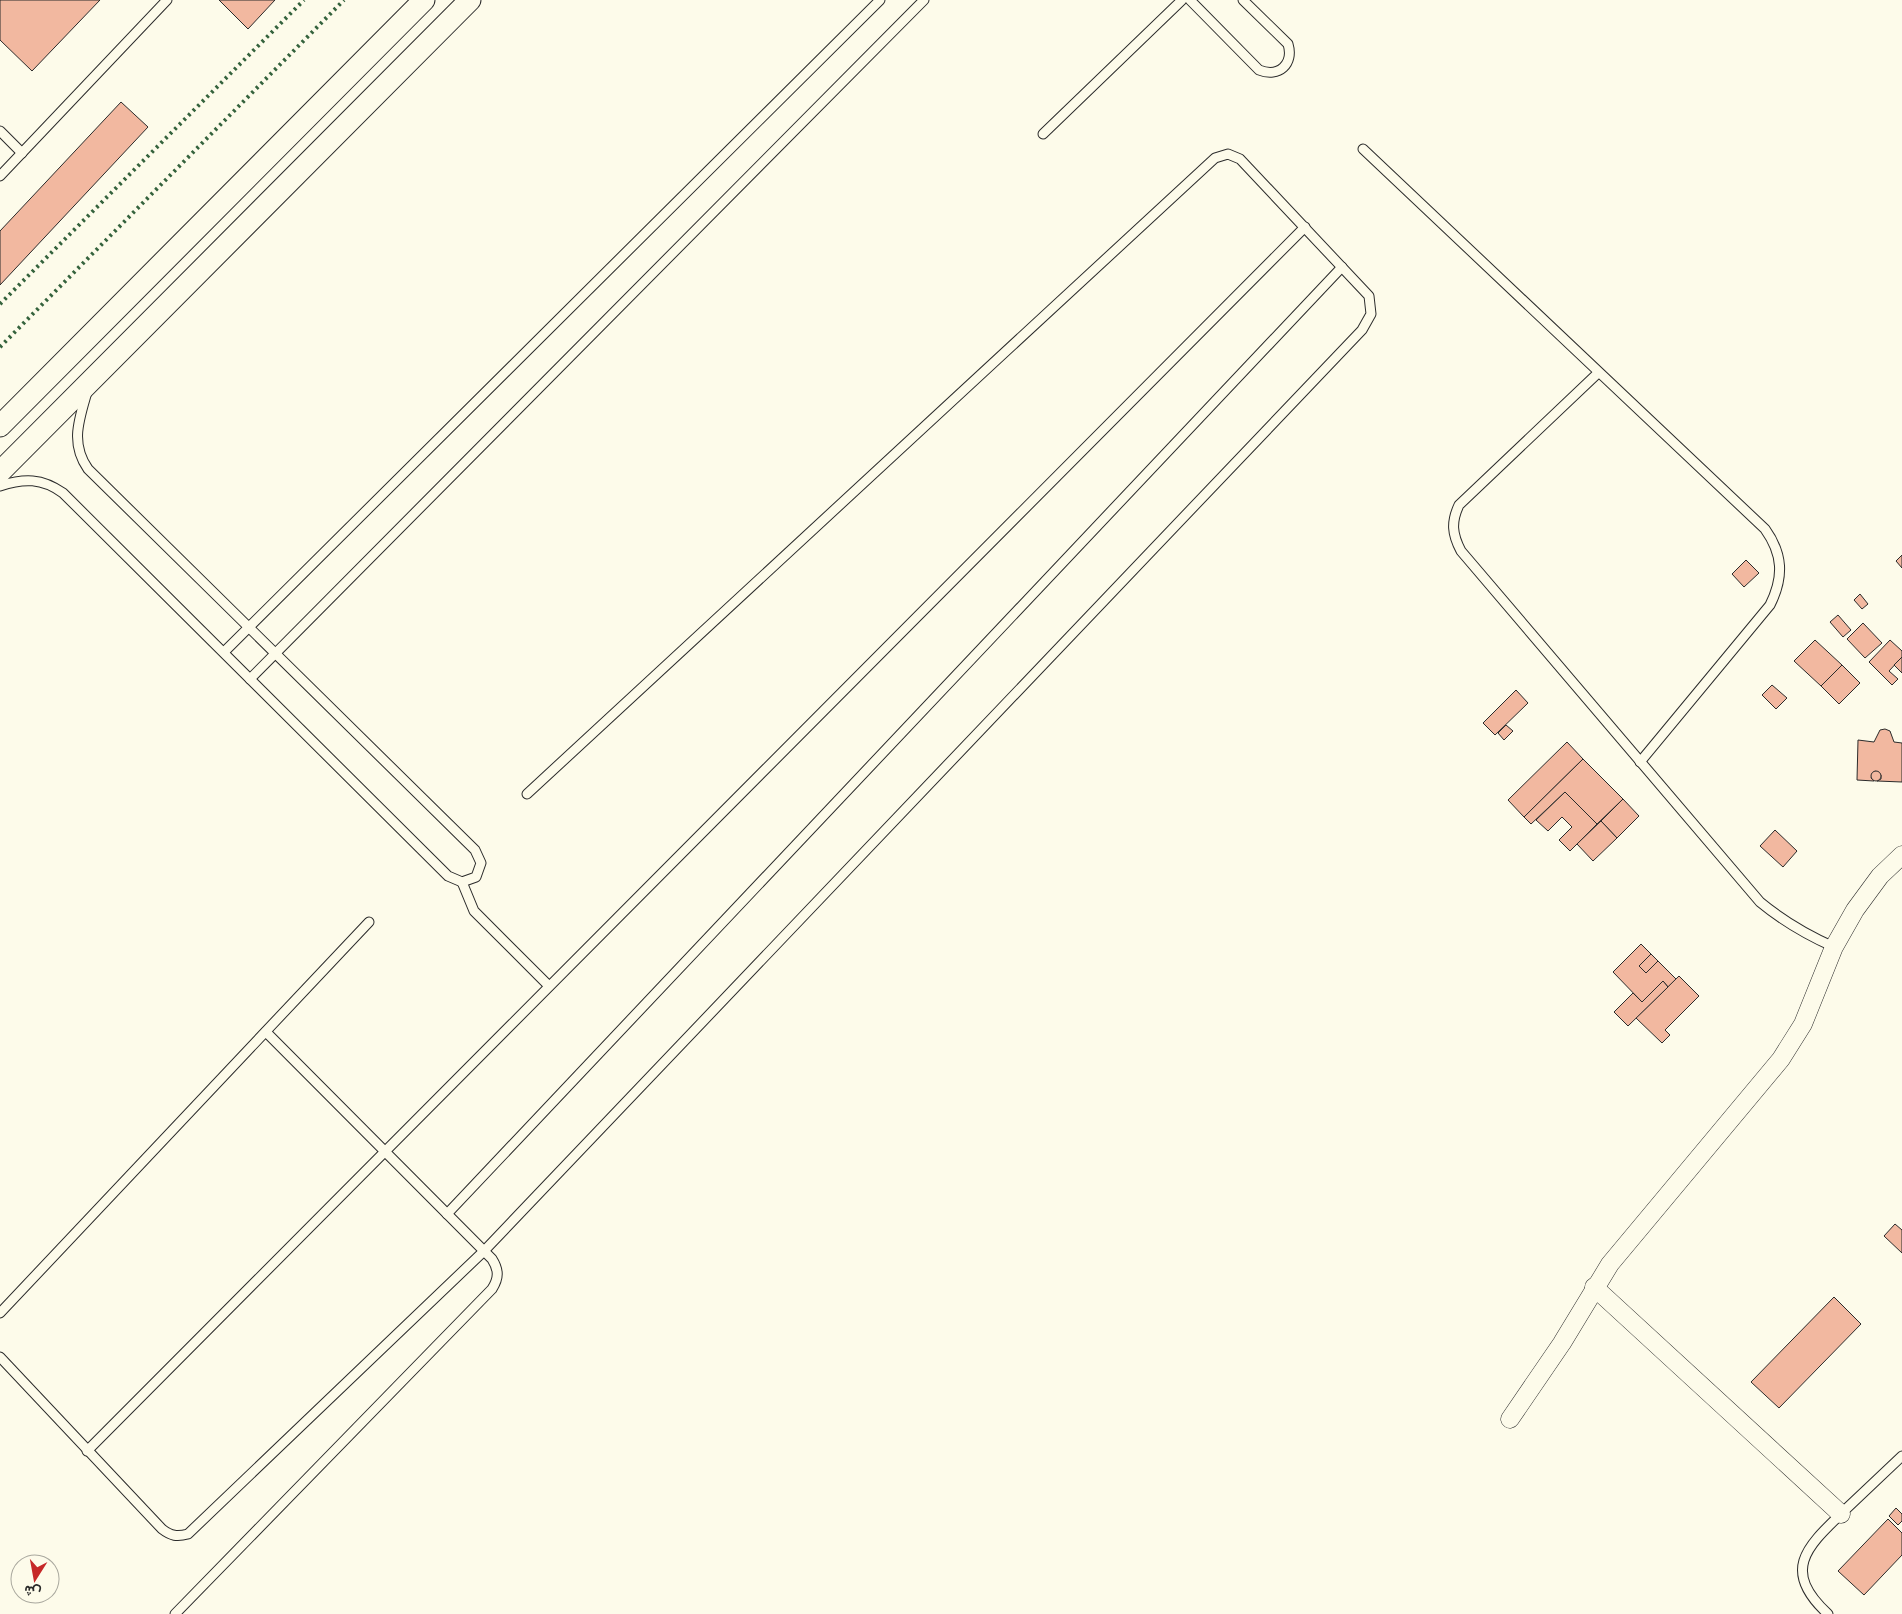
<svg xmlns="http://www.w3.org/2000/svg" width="1902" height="1614" font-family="Montserrat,Vazirmatn,sans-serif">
<rect width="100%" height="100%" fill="#fdfbea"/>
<g fill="#f2b8a0" stroke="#2b2b2b">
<polygon points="0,0 100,0 32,71 0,40"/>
<polygon points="219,0 275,0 248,29"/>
<polygon points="121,102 148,127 0,285 0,231"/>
<polygon points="1902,555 1902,568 1896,561"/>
<polygon points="1746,560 1759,573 1744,587 1732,574"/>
<polygon points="1860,594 1868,604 1862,609 1854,600"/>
<polygon points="1838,615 1851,630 1843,637 1830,622"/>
<polygon points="1863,623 1882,643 1865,658 1847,639"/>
<polygon points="1815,640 1842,665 1821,686 1794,661"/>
<polygon points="1890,640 1902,651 1902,657 1889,671 1898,679 1892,685 1869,662"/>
<polygon points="1902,657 1902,673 1894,665"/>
<polygon points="1842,665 1860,683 1839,704 1821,686"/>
<polygon points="1772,685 1787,698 1776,709 1762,695"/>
<polygon points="1516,690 1528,703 1495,735 1483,723"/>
<polygon points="1506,725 1513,731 1504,740 1498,733"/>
<polygon points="1885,729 1890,731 1894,742 1902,743 1902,782 1877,781 1881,779 1881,775 1875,771 1871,778 1874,781 1857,780 1858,740 1874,742 1880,730"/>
<polygon points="1567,742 1583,759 1524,817 1508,800"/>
<polygon points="1583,759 1623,799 1597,824 1565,792 1531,824 1524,817"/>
<circle cx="1876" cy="776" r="5"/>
<polygon points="1565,792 1597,824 1570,851 1559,840 1572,827 1562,817 1548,831 1536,820"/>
<polygon points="1623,799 1639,816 1617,838 1601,821"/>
<polygon points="1601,821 1617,838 1593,861 1577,844"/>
<polygon points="1775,830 1797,851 1783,867 1760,846"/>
<polygon points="1641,944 1651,954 1639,966 1646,973 1658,961 1676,979 1668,987 1663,981 1642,1002 1613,972"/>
<polygon points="1651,954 1658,961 1646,973 1639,966"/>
<polygon points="1679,976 1699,996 1665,1030 1670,1035 1662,1043 1636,1018"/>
<polygon points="1663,981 1668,987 1628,1026 1614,1012 1633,993 1642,1002"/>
<polygon points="1895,1224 1902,1230 1902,1253 1884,1236"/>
<polygon points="1834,1297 1861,1324 1779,1408 1751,1382"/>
<polygon points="1896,1508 1902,1514 1902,1521 1898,1525 1889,1516"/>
<polygon points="1888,1519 1902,1533 1902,1555 1864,1595 1838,1571"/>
</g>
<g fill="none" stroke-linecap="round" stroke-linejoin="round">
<g stroke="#2b2b2b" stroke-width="11">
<g id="service">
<path d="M1190,0L1259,70C1279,78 1294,64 1288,44L1243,0"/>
<polyline points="0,131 22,153"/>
<polyline points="1043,134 1182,0"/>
<path d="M1363,149L1765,529C1783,554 1784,577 1770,605L1640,762"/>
<polyline points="0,176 167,0"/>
<path d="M1598,373L1459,505C1451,522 1452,534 1461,551L1760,902C1783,921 1807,935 1834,947"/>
<path d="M0,486C24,478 42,478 63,493L448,876L462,882L476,877L481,863L475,850L88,469C70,443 79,420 87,392"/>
<polyline points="224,652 880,0"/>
<polyline points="250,679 924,0"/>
<polyline points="462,882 474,911 549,986"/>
<polyline points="447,1214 1342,267"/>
<polyline points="0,1313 369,922"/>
<path d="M0,1357L162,1529C171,1536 177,1537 188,1534L484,1251L1362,330L1371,314L1369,296L1240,159L1228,154L1215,158L527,794"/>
<polyline points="87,1451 1305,227"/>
<path d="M175,1614L492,1289C499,1278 499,1270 492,1259L266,1032"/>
<path d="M1828,1614C1779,1569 1809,1545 1846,1509C1865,1491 1883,1474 1902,1456"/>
</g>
</g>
<g stroke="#2b2b2b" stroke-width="19">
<g id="minor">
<polyline points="1594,1287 1841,1514"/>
<polyline points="1510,1419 1562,1343 1610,1264 1781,1059 1803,1024 1834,947 1855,910 1880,876 1902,855"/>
</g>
</g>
<g stroke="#2b2b2b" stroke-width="23">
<g id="tertiary">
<polyline points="0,426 424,0"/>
<polyline points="0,472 470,0"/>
</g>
</g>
<use href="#service" stroke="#fdfbea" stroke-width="9"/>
<use href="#minor" stroke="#fdfbea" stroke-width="18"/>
<use href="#tertiary" stroke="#fdfbea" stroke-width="21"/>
<g stroke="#34623c" stroke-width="4" stroke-dasharray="2.5 4" stroke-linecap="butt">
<polyline points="0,304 304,0"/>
<polyline points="0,347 344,0"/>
</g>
</g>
<g transform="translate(35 1579) rotate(191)"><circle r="24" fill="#fdfbea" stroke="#a9a89e"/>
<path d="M0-4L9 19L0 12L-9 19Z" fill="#c62828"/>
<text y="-8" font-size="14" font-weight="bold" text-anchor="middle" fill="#2b2b2b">ش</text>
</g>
</svg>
